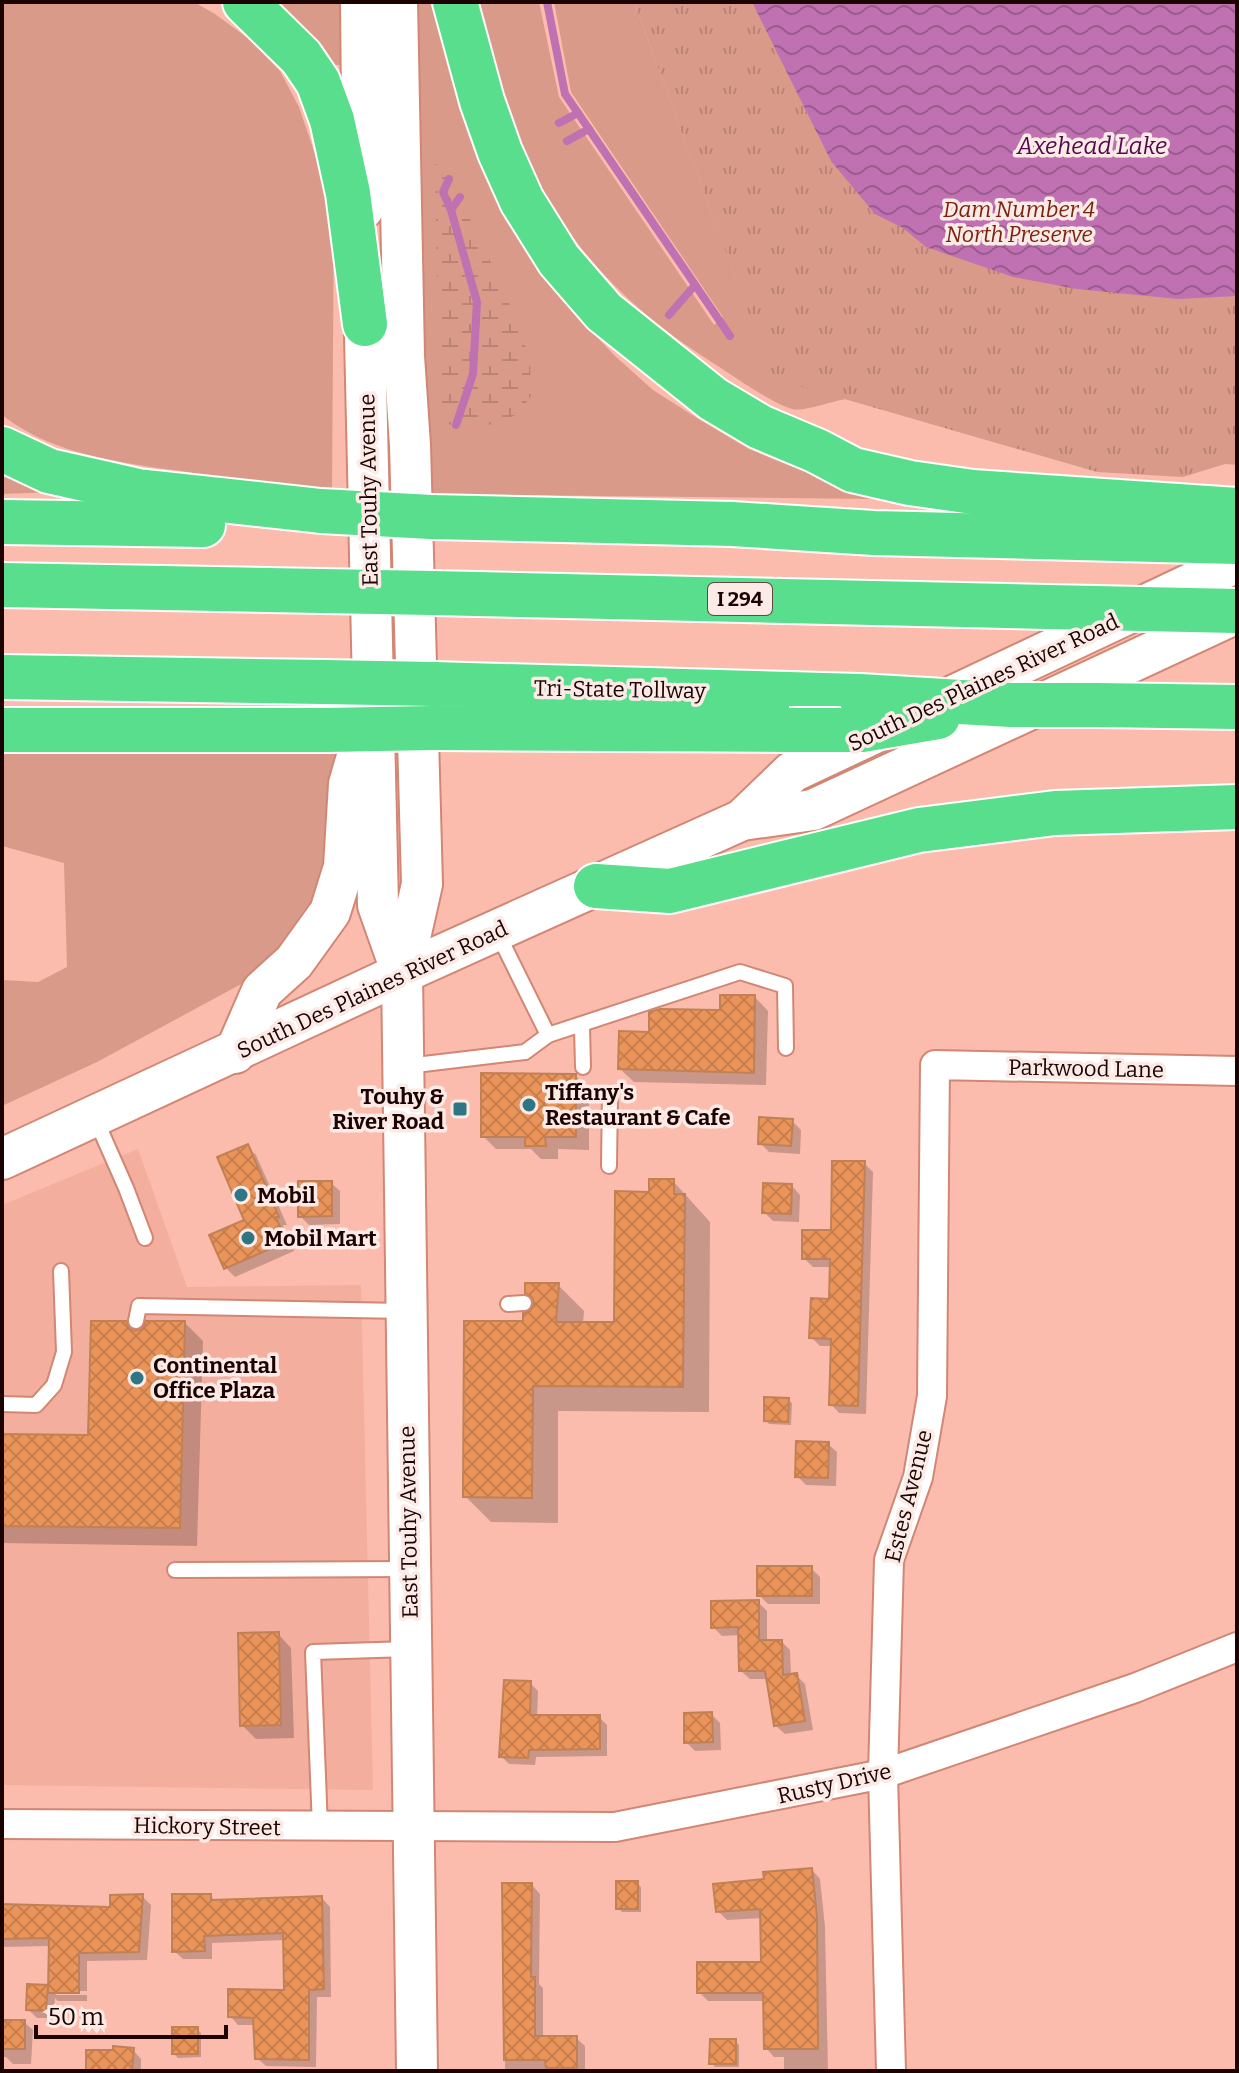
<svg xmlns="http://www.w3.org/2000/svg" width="1239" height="2073" font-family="Bitter,serif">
<defs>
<pattern id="wetland-marsh" width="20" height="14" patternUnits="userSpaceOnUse" patternTransform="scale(2)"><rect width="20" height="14" fill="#da9a8a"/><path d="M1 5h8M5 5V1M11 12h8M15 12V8" fill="none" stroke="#ba8375"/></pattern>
<pattern id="park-tufts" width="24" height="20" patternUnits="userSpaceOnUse" patternTransform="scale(2)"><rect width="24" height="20" fill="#da9a8a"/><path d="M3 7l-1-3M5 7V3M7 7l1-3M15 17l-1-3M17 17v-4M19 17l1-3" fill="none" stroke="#ba8375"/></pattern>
<pattern id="water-waves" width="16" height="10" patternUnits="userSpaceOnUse" patternTransform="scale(2)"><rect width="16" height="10" fill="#bf71b1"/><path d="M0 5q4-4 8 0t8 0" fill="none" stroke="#9a5b8e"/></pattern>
<pattern id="building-cross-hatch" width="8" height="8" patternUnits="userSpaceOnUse" patternTransform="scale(2)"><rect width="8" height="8" fill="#ea9459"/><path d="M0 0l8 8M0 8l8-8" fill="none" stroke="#c87e4c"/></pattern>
</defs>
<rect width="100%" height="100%" fill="#fcbcad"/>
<polygon fill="#f3ae9d" points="138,1149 187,1287 361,1285 373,1790 2,1785 2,1205"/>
<g fill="#da9a8a">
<path d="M9,2H194L215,14L249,39L280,71L299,107L334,210L332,491C283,486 235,480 187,472C124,463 54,456 2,415V5Z"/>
<polygon points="269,2 347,2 349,65 325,65"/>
<polygon points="412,2 434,2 538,265 576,315 615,356 653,390 700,420 749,449 806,472 876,492 875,499 425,494"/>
<path d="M479,2H539L559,97L714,325L723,317L571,92L554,2H634L772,377L846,399C833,401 803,412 792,409C769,402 734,376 713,363C618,303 553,231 512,126C497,86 488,43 479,2Z"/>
<polygon points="2,467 58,492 2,494"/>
<polygon points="337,752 338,805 335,842 307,922 256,976 97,1062 2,1106 2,980 38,982 67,967 64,863 2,846 2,753"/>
</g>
<polygon fill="url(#wetland-marsh)" points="435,164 444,166 502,285 530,358 531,396 518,414 493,424 475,428 446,424 440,414"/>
<polygon fill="url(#park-tufts)" points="634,2 1237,2 1237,465 1225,464 1183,477 1097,472 772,378"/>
<polygon fill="url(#water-waves)" points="752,2 1237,2 1237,296 1178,299 1077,289 1013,277 926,247 903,228 875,214 831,161"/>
<g fill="#0003">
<polygon points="755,997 768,1011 766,1085 634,1082 620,1069 651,1034 722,1012"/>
<polygon points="576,1076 589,1090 589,1150 558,1149 558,1159 541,1159 531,1149 496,1149 483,1136"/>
<polygon points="792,1121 801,1130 800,1154 769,1152 760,1143"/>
<polygon points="247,1146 256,1155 287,1225 283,1225 294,1251 235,1277 226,1268 246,1221"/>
<polygon points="864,1163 873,1172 866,1414 839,1413 831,1404 833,1346 820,1346 811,1337 831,1301 832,1267 813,1267 804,1258 833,1232"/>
<polygon points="673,1181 710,1222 709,1412 558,1411 558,1523 491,1522 465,1496 525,1323 535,1301 527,1292 558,1285 584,1311 583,1324 616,1324 652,1194"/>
<polygon points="331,1183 340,1191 340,1224 309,1225 300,1216"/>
<polygon points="792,1186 800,1195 799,1222 773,1221 764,1212"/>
<polygon points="125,1323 135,1333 185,1323 203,1341 197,1546 2,1543 2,1436 90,1437"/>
<polygon points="788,1400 792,1403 791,1425 769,1424 766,1420"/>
<polygon points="828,1444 837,1452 836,1486 806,1485 797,1476"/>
<polygon points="811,1568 820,1577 820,1604 768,1604 759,1595"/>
<polygon points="758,1602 767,1611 767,1642 782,1642 790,1650 791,1676 796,1675 805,1684 813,1730 785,1734 776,1726 768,1679 750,1679 741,1671 741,1635 722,1636 713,1627"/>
<polygon points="278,1634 291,1648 294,1738 256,1739 242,1725"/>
<polygon points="530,1683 538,1691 537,1717 599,1717 607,1725 607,1756 536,1757 535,1765 509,1764 501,1756"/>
<polygon points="711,1714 720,1723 721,1750 695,1751 686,1742"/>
<polygon points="812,1870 820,1879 825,1927 828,2071 784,2071 784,2057 774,2057 766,2048 765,2001 708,2001 699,1992 763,1964 762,1918 727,1920 718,1911 766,1881"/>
<polygon points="637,1883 641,1887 641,1912 622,1912 618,1908"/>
<polygon points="504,1885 532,1885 540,1894 539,1984 543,1988 543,2038 576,2038 585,2046 585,2071 505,2071"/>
<polygon points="142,1896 151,1905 147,1960 87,1961 87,1991 56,1991 56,1995 87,1995 87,2001 58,2001 55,1998 54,2018 37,2018 28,2009 29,1986 50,1987 50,1946 2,1947 2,1906 112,1909"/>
<polygon points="210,1896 217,1902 322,1898 330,1907 331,1997 317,1997 316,2067 266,2066 257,2058 256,2025 238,2025 230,2016 286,1992 285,1940 212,1943 212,1959 183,1959 174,1951"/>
<polygon points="2,2022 24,2022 33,2030 31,2064 13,2064 6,2057 2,2057"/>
<polygon points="197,2029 201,2033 201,2057 178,2058 174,2054"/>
<polygon points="735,2041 739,2045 739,2067 715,2067 711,2063"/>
<polygon points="133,2050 141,2059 141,2071 88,2071"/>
</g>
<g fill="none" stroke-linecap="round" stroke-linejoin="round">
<g stroke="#bf71b1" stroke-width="8">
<polyline points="547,2 565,94 730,336"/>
<polyline points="559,123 578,113"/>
<polyline points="567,141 589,129"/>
<polyline points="449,179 443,192 451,210"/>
<polyline points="669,315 695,285"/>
<polyline points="456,425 473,374 477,302 451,210 460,197"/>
</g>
</g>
<g fill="url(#building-cross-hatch)" stroke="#c18157" stroke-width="2">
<polygon points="720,995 755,995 754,1073 618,1069 619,1031 649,1032 649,1012 660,1009 720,1010"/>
<polygon points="481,1073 576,1074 576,1137 545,1137 546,1146 525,1146 525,1137 481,1137"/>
<polygon points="759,1117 793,1119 791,1146 758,1144"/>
<polygon points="248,1144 279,1217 276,1217 286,1242 224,1269 209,1235 244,1220 217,1157"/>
<polygon points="832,1161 865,1161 858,1406 829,1405 831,1339 809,1338 811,1298 829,1299 830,1259 802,1259 802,1230 831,1230"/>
<polygon points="649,1179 674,1179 674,1194 685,1194 683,1387 533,1386 532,1498 463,1497 464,1321 523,1321 523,1313 530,1311 534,1303 532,1297 525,1293 525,1283 559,1283 556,1322 614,1322 615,1191 649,1192"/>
<polygon points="298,1181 332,1181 332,1216 298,1217"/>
<polygon points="763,1183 792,1184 791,1214 762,1213"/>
<polygon points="91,1321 126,1321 129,1328 135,1331 143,1328 146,1321 185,1321 180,1528 2,1526 2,1434 88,1435"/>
<polygon points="764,1397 789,1398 788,1422 764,1421"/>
<polygon points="796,1441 829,1442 828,1478 795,1477"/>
<rect x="757" y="1566" width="55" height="30"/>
<polygon points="759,1600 759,1640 782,1640 783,1675 797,1673 805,1721 774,1726 765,1671 739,1671 738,1627 711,1628 711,1601"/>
<polygon points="279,1632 281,1725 240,1726 238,1633"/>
<polygon points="504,1680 531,1681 530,1715 600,1715 600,1749 529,1750 528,1758 499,1757"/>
<polygon points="712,1712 713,1742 684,1743 684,1713"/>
<polygon points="812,1868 817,1917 818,2049 764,2049 763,1993 697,1993 697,1962 761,1962 760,1909 716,1912 713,1884 764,1879 763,1872"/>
<rect x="616" y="1881" width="22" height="28"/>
<polygon points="502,1883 532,1883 531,1977 535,1977 535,2036 577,2036 577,2068 546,2068 545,2060 504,2060"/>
<polygon points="143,1894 139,1952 79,1953 79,1993 48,1993 49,1938 2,1939 2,1904 110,1907 110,1895"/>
<polygon points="172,1894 211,1894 211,1900 322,1896 324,1989 309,1990 309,2060 255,2059 253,2018 228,2017 228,1989 284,1990 283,1933 204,1936 205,1951 172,1952"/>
<polygon points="27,1984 48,1985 46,2011 26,2010"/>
<rect x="2" y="2020" width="23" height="29"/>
<rect x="172" y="2027" width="26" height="27"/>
<polygon points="710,2039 736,2039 736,2064 709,2064"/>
<polygon points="113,2046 134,2048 132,2071 86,2071 86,2050 113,2050"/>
</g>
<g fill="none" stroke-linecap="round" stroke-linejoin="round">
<g stroke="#d28674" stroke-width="18">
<g id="service">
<polyline points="498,934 548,1035 740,972 785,986 786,1048"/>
<polyline points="582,1026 583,1067"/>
<polyline points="407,1066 525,1052 548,1035"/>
<polyline points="96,1120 126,1188 145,1238"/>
<polyline points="609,1166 610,1093"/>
<polyline points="508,1304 524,1303"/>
<polyline points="136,1321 139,1306 404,1311"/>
<polyline points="2,1404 36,1405 54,1385 64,1352 61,1271"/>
<polyline points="175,1570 408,1569"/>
<polyline points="320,1827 313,1652 409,1649"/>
</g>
</g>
<g stroke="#d28674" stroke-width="32">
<g id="minor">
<polyline points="2,1824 615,1827 883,1774 1135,1688 1237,1647"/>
<polyline points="891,2071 883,1774 889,1560 918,1477 932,1396 935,1065 1237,1071"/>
</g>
</g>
<g stroke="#d28674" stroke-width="44">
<g id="secondary">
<polyline points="361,2 363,209"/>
<polyline points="397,2 404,356 410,445 422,884 402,973 417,2071"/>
<polyline points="364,293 378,905 402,973"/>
<polyline points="742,820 792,772 1237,562"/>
<polyline points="235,1053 262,991 294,962 330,912 344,867 349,784 356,760"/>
<polyline points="2,1159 402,973 742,820 813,810 1237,613"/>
</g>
</g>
<g stroke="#fff" stroke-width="48">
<g id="motorway">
<polyline points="245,2 301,57 318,82 332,120 348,193 365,324"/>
<polyline points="455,2 482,101 500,152 522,201 559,260 604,312 713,399 760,427 817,451 853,470 910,483 973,492 1237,510"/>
<polyline points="2,449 49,471 138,491 321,511"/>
<polyline points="431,517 732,524 874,533 1237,542"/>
<polyline points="2,522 203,525"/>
<polyline points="2,585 322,591"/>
<polyline points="432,593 1048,607"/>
<polyline points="2,677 324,682"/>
<polyline points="433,684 860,696"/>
<polyline points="1096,705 1237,707"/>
<polyline points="433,728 789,730"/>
<polyline points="2,730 326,730"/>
<polyline points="596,886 670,891 919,830 1055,813 1237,807"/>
</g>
</g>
<use href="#service" stroke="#fff" stroke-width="14"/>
<use href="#minor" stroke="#fff" stroke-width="28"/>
<use href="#secondary" stroke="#fff" stroke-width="40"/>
<use href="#motorway" stroke="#58de8d" stroke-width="44"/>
<g stroke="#fff" stroke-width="48" stroke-linecap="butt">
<g id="motorway-bridge">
<polyline points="321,511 431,517"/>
<polyline points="322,591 432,593"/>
<polyline points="1048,607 1237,611"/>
<polyline points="324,682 433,684"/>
<polyline points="860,696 1011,705 1096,705"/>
<polyline points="326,730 433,728"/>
<polyline points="789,730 862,730 938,717"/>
</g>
</g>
<use href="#motorway-bridge" stroke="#58de8d" stroke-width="44"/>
</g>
<g fill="#307583" stroke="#fbeae6" stroke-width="3">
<circle cx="529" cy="1105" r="8"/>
<rect x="452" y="1101" width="16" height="16" rx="4"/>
<circle cx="241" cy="1195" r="8"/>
<circle cx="248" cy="1238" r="8"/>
<circle cx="137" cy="1378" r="8"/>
</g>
<g text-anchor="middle" stroke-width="7" stroke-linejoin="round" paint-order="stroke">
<rect fill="#fbeae6" stroke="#5f4846" stroke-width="2" x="708" y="583" width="64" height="32" rx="6"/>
<g font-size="20" font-weight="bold" fill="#1c0301">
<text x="740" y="606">I 294</text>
</g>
<g font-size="22" font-style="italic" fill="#7b220f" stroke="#fbeae6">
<text x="1019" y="217">Dam Number 4<tspan x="1019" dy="25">North Preserve</tspan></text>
</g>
<g font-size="22" fill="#1c0301" stroke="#fbeae6">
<text transform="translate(368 490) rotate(-91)" y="8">East Touhy Avenue</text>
<text transform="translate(983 682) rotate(-25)" y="8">South Des Plaines River Road</text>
<text transform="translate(620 689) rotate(1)" y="8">Tri-State Tollway</text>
<text transform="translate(372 989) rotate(-25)" y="8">South Des Plaines River Road</text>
<text transform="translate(1086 1068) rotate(1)" y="8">Parkwood Lane</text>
<text transform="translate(908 1496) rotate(-76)" y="8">Estes Avenue</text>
<text transform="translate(408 1522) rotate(-91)" y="8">East Touhy Avenue</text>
<text transform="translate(834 1783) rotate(-13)" y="8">Rusty Drive</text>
<text transform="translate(207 1826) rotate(1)" y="8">Hickory Street</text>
</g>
<g font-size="22" font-weight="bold" fill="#1c0301" stroke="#fbeae6" text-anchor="start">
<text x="545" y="1100">Tiffany's<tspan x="545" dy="25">Restaurant &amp; Cafe</tspan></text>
<text x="444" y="1104" text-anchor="end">Touhy &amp;<tspan x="444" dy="25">River Road</tspan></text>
<text x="257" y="1203">Mobil</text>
<text x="264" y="1246">Mobil Mart</text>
<text x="153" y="1373">Continental<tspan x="153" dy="25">Office Plaza</tspan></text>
</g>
<g font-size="24" font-style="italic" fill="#52094a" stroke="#fbeae6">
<text x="1092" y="154">Axehead Lake</text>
</g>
</g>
<rect width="1239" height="2073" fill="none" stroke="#1c0301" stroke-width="8"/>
<path d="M36 2025v12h190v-12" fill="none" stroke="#1c0301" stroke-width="4"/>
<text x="48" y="2025" font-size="24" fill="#1c0301" stroke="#fbeae6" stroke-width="6" paint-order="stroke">50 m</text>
</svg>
